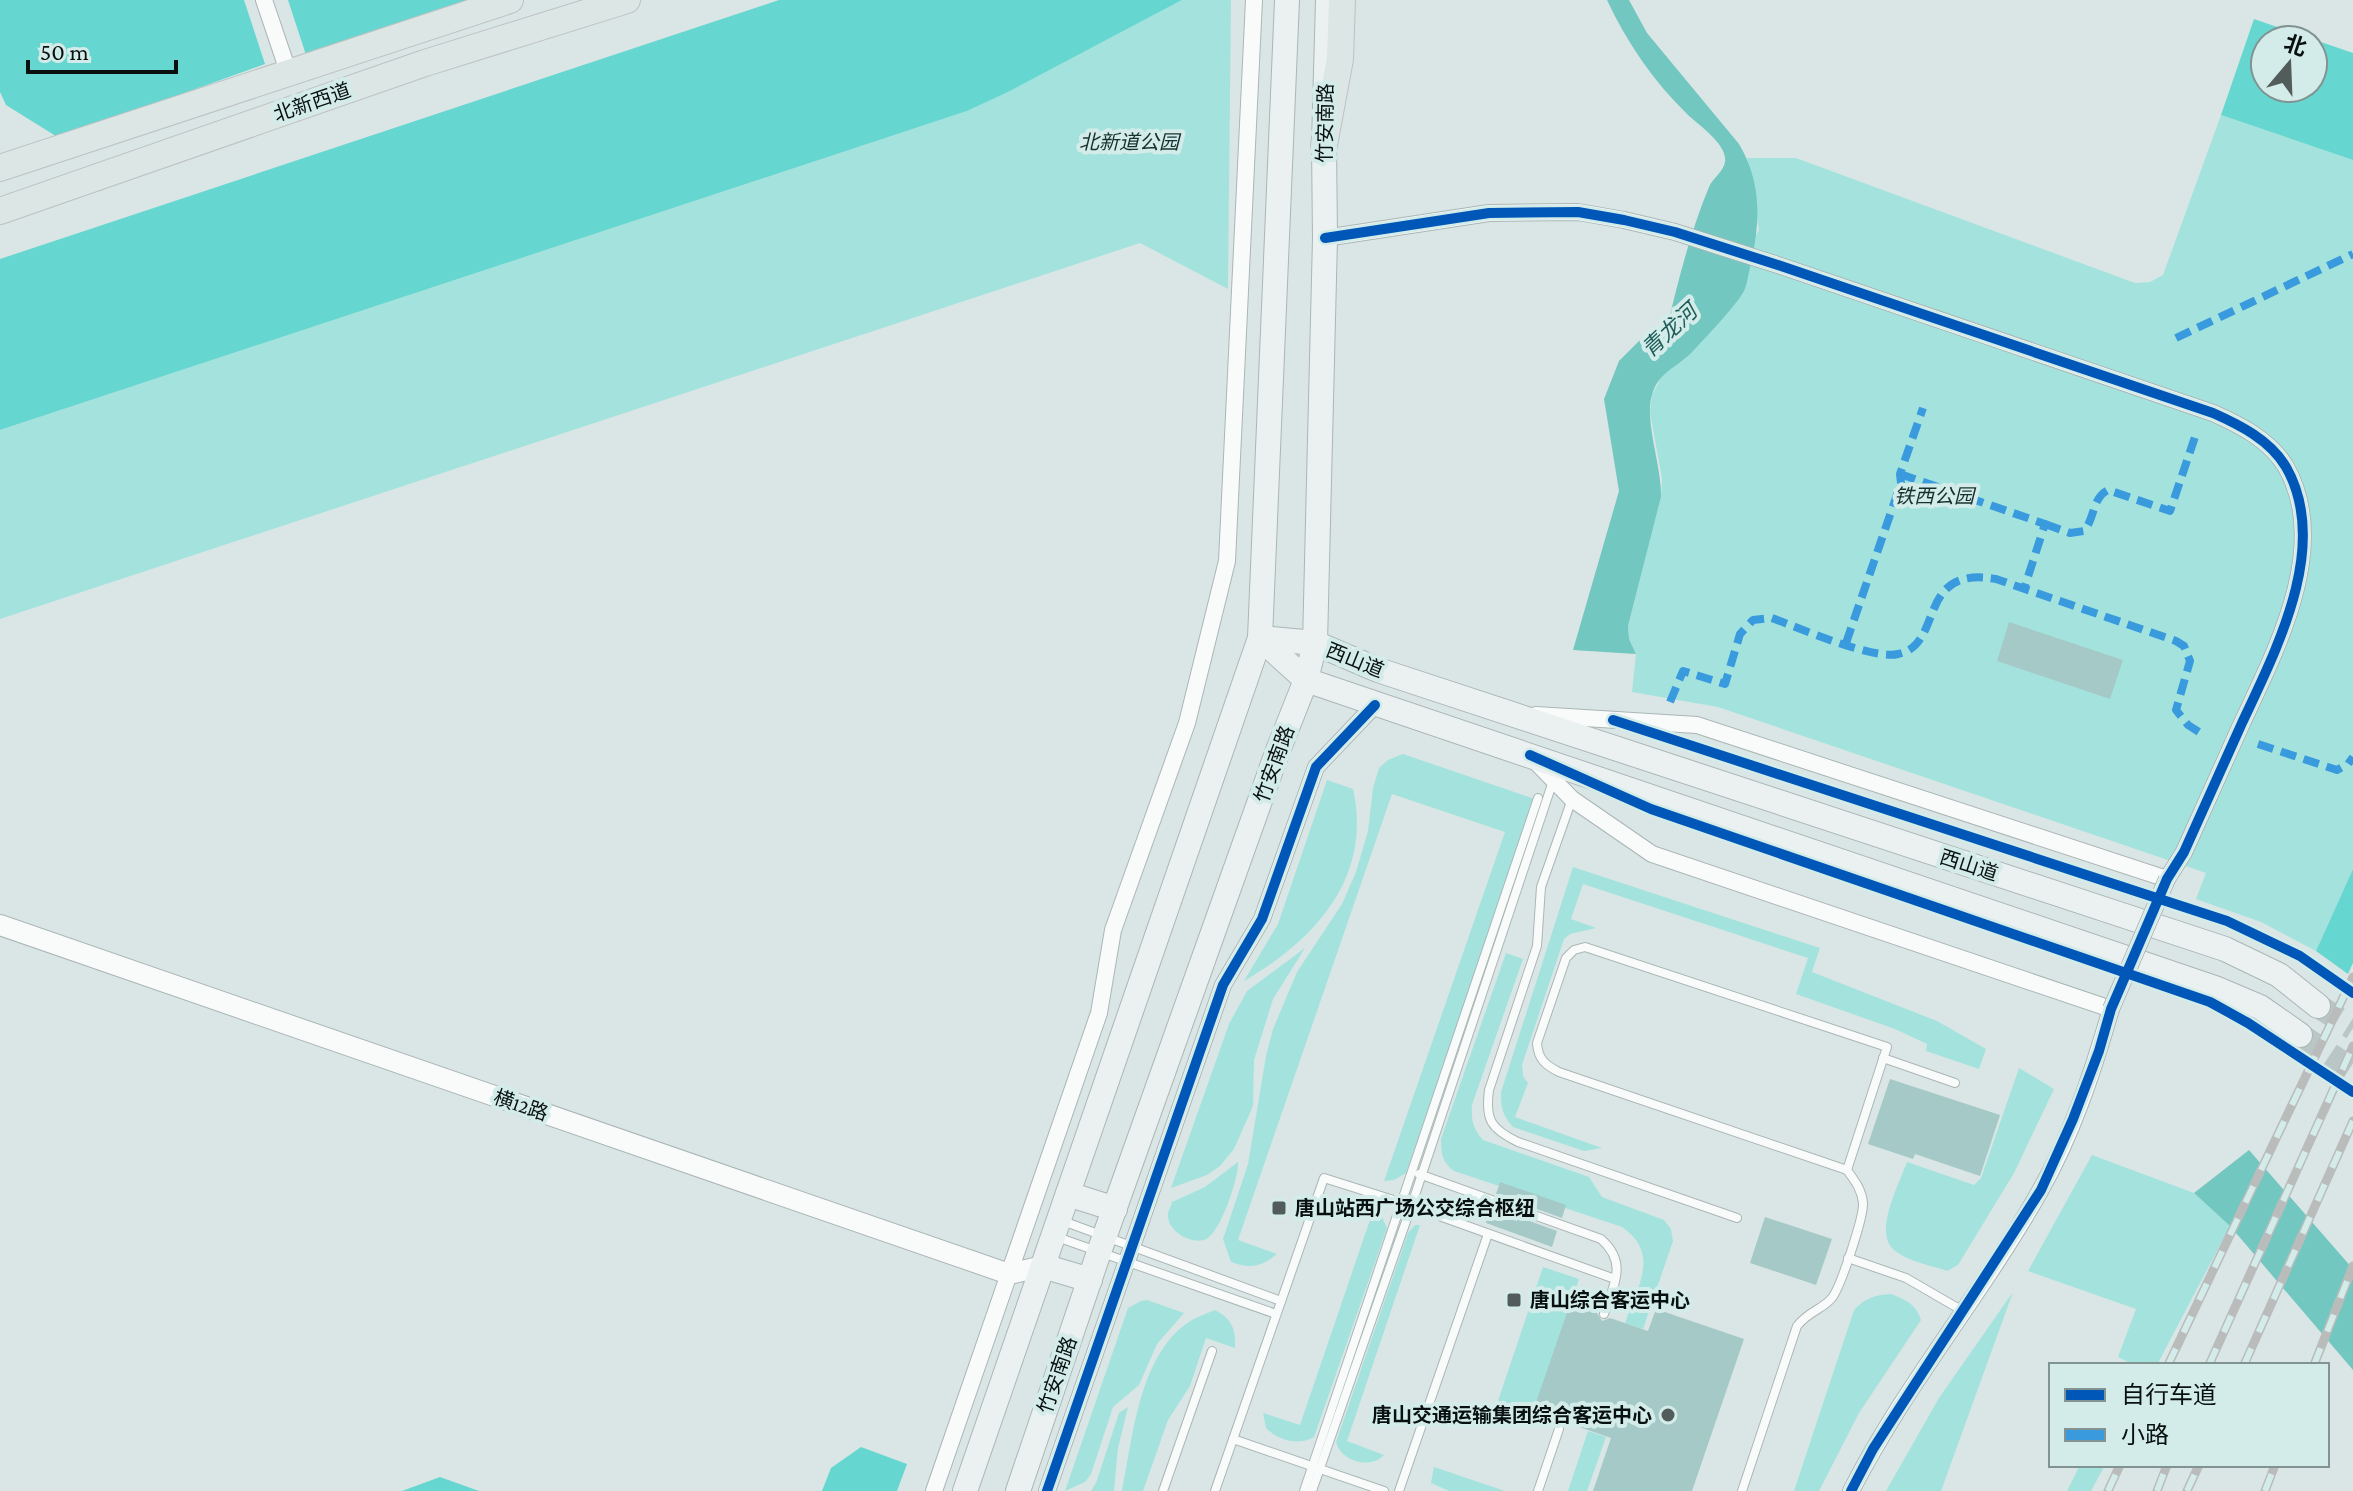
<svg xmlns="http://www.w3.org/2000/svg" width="2353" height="1491" font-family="'Crimson Pro','Noto Sans SC',serif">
<rect width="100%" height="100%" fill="#d9e6e5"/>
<g fill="#a4e3dd">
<polygon points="1182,0 1231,0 1228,289 1140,243 0,619 0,430 967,111 1008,92"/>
<polygon points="2221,115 2353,160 2353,869 2316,951 2261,922 2196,899 2206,873 1718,707 1632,692 1636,654 1629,639 1628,626 1661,497 1662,478 1650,413 1652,395 1663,374 1689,355 1759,230 1747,158 1796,158 2135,283 2150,282 2163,275"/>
<path d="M1403,754L1535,799L1406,1173L1394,1180L1384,1181L1505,832L1392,794L1238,1240L1277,1254C1261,1267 1251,1269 1231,1262L1223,1239L1248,1164L1266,1056L1273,1029L1297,972L1342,904L1356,872L1368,831L1373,788L1379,768L1388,760Z"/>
<path d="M1327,780L1353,789C1373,877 1315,940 1244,981L1278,924Z"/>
<path d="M1573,867L1820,948L1812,972L1937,1021L1986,1049L1979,1069L1926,1051L1927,1044L1895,1029L1796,994L1808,958L1583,884L1571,919L1596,928L1570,934L1564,939L1522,1065L1523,1076L1528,1083L1515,1117L1602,1148L1584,1151L1513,1127C1502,1115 1501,1107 1501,1092Z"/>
<polygon points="1305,948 1273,999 1254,1060 1253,1106 1234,1149 1220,1166 1207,1175 1171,1188 1229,1024 1247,991"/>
<path d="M1506,953L1523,959L1472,1105C1471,1120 1473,1129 1483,1140L1589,1177L1602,1197L1664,1220L1671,1229L1673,1241L1643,1329L1625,1323C1637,1287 1661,1254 1622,1227L1454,1171C1442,1162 1441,1154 1441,1139Z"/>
<path d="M2019,1068L2054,1089L2014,1173L1958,1265L1947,1271C1931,1265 1908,1262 1894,1250C1873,1233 1899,1184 1907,1162L1974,1185L1981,1178Z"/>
<polygon points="2092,1155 2194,1193 2230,1226 2157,1365 2130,1365 2130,1363 2118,1357 2136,1309 2028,1271"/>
<path d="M1238,1162C1239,1177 1220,1236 1204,1240C1189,1244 1166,1230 1168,1213C1168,1212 1172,1203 1172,1202L1205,1187Z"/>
<path d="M1373,1211L1382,1217L1387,1228L1314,1437C1298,1446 1279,1441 1266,1428L1263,1413L1300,1425Z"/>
<path d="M1415,1225H1420L1347,1441L1384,1455C1370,1470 1341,1461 1336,1442L1408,1233Z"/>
<polygon points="1543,1267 1579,1279 1534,1412 1498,1401"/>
<polygon points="2013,1292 1941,1491 1886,1491 1939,1398"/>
<path d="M1891,1294C1906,1300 1916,1304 1921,1320L1859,1413L1819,1491H1794L1854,1310C1865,1298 1875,1295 1891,1294Z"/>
<polygon points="1147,1300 1184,1313 1157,1344 1139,1385 1113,1407 1091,1474 1085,1482 1065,1491 1128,1308 1141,1301"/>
<path d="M1215,1310C1232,1319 1236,1329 1235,1348L1206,1338L1190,1386L1168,1420L1143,1491H1122C1133,1437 1139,1352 1192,1320C1199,1316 1208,1313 1215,1310Z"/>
<polygon points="1128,1407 1118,1448 1114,1491 1091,1491 1096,1483 1119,1413"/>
<polygon points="1588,1431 1606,1437 1587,1491 1568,1491"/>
<polygon points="2080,1465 2105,1465 2091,1491 2067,1491"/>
<polygon points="1434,1467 1505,1491 1449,1491 1431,1483"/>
</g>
<g fill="#66d6d0" fill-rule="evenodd">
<polygon points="0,0 244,0 265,64 59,138 6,105 0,92"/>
<polygon points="288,0 483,0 307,58"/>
<polygon points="779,0 1182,0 1008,92 967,111 0,430 0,259"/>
<path d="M2254,19L2353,53V160L2221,115ZM2265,40H2313V88H2265Z"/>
<polygon points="2353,869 2353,963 2348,974 2316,951"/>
<polygon points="861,1447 907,1464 897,1491 822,1491 831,1468"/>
<polygon points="440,1477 479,1491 402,1491"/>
</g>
<g fill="#73c7c1">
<path d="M1607,0H1629L1647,33L1739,144C1763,185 1760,224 1750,268C1748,275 1747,285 1744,291C1734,308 1706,337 1692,352C1678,367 1658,372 1652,395C1644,421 1662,467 1661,497L1628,626L1629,639L1636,654L1573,650L1619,491L1604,399L1619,361L1642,338L1668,323C1679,278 1691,230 1709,187C1712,179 1724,171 1725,162C1728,145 1699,125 1688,115C1654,82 1627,43 1607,0Z"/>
<polygon points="2249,1150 2353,1269 2353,1370 2230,1226 2194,1193"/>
</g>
<g fill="#a5c9c7">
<polygon points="2009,622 2123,660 2110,699 1997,661"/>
<polygon points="1890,1079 2000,1115 1980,1176 1915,1154 1913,1159 1868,1144"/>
<polygon points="1500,1182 1566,1205 1562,1218 1496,1194"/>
<polygon points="1491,1207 1557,1231 1552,1247 1486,1223"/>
<polygon points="1765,1217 1832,1239 1816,1285 1750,1263"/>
<polygon points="1570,1304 1597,1313 1602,1321 1610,1318 1648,1331 1656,1309 1744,1339 1692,1491 1593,1491 1611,1438 1533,1411"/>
</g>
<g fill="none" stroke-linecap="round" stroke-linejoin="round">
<g stroke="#bac6c5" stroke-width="24" stroke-dasharray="24 12" stroke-linecap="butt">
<polyline points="2318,1006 2353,1028"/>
<polyline points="2300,1035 2353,1070"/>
</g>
<g stroke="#abb6b5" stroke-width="10">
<g id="service">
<path d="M1572,799L1541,887L1537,946L1489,1090C1485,1120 1491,1129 1518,1142L1737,1218"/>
<path d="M1585,947L1887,1047L1847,1170L1559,1072C1545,1065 1538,1059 1537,1043L1566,958L1574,950Z"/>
<polyline points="1883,1058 1955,1083"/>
<path d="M1419,1174L1601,1239C1628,1263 1614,1284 1604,1314"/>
<polyline points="1060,1220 1281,1301"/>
<polyline points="1054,1236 1276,1314"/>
<polyline points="1848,1258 1906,1278 1963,1311"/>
<polyline points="1233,1439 1384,1491"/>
<polyline points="1163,1491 1212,1351"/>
<polyline points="1215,1491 1324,1178 1403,1203 1615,1279"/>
<polyline points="1304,1491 1538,798"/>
<polyline points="1312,1491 1411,1207 1553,781"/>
<polyline points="1399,1491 1488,1234"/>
<polyline points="1538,1491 1559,1429"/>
<path d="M1742,1491L1797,1326C1809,1311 1821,1310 1831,1299C1840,1290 1864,1216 1863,1203C1862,1190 1855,1181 1847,1170"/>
</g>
</g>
<g stroke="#abb6b5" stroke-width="18">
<g id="minor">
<polyline points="264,0 288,71"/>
<path d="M1325,238L1489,213L1578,212L1624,220L1675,232L1781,266L2213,413C2240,425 2270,440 2286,467C2331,546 2276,650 2242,723C2223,766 2203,809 2184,852L2167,879L1697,725L1536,715"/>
<path d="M1534,760L1572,799L1652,854L2111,1009C2093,1071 2072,1135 2040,1191C1982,1294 1905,1385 1851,1491"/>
<polyline points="934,1491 1099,1013 1113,930 1187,723 1227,561 1254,0"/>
<polyline points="1047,1491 1223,985 1262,919 1316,767 1375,705"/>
</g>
</g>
<g stroke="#abb6b5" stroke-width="22">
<polyline id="tertiary" points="0,925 1009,1274 1043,1266"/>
</g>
<g stroke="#abb6b5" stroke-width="26">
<g id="secondary">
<polyline points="1260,638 1315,643 1378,670 2225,949 2279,975 2318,1006"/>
<polyline points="1260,638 1306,680 2215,988 2260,1007 2300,1035"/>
<polyline points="1068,1194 1115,1209"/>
<polyline points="1043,1266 1090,1280"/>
<polyline points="965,1491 1260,638 1287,0"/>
<polyline points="1018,1491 1099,1252 1277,753 1306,680 1315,643 1325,238 1324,145 1328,0"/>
</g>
</g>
<g stroke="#bcc2c1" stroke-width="28">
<g id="primary">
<polyline points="1324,145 1340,59 1342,0"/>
<polyline points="0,168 510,0"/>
<polyline points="0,211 425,63 627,0"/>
</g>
</g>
<use href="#service" stroke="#f9fbfb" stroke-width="8"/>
<use href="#minor" stroke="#f9fbfb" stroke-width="16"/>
<use href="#tertiary" stroke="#f9fbfb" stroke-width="20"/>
<use href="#secondary" stroke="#ebf1f0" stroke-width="24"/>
<use href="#primary" stroke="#dce6e5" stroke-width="26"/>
<g stroke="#babcbc" stroke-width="9">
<g id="rail">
<polyline points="2168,1365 2353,977"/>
<polyline points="2209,1365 2353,1046"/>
<polyline points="2244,1365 2353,1121"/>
<polyline points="2314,1365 2353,1266"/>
<polyline points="2108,1491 2120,1465"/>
<polyline points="2157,1491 2167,1465"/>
<polyline points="2187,1491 2199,1465"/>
<polyline points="2265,1491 2275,1465"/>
</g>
</g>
<use href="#rail" stroke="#d3ece9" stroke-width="6" stroke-dasharray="18" stroke-linecap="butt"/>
<g stroke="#abb6b5" stroke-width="18" stroke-linecap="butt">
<polyline id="minor-bridge" points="2111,1009 2167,879"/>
</g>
<use href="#minor-bridge" stroke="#f9fbfb" stroke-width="16"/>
<g stroke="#3a9ade" stroke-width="8" stroke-dasharray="16 8" stroke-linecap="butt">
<polyline points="2176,338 2353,254"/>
<polyline points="1900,474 2045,524 2024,589"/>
<path d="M2045,524L2070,533L2084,531C2095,518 2092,498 2108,490L2170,511L2196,434"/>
<polyline points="1846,643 1901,483 1900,474 1923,408"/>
<path d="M1670,702L1683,671L1725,684L1740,634L1753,620L1772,618C1799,628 1873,660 1898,654C1945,645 1915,565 1996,579L2176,641L2184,646L2190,661L2176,710L2188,725L2205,736"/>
<polyline points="2258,744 2337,770 2348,764 2353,757"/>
</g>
<g stroke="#d3ece9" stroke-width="15">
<g id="cycleway">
<path d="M1325,238L1489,213L1578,212L1624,220L1675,232L1781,266L2213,413C2240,425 2270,440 2286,467C2331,546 2276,650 2242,723C2223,766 2203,809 2184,852L2167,879L2111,1009L2099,1051L2073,1119L2041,1190L1873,1449L1851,1491"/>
<polyline points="1613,720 2227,921 2300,956 2353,993"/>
<polyline points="1530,755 1651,809 2210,1002 2248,1023 2353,1092"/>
<polyline points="1047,1491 1223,985 1262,919 1316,767 1375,705"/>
</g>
</g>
<use href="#cycleway" stroke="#0057b8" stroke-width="10"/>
</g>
<g fill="#525c5b" stroke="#d3ece9" stroke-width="3">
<rect x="1271" y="1200" width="16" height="16" rx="4"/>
<rect x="1506" y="1292" width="16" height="16" rx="4"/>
<circle cx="1668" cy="1415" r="8"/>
</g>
<g text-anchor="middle" stroke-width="8" stroke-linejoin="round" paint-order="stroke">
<g font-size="20" fill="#091110" stroke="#d3ece9">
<text transform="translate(312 102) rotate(-19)" y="7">北新西道</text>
<text transform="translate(1325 123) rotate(-89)" y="7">竹安南路</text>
<text transform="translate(1355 660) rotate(22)" y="7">西山道</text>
<text transform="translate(1274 764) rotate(-70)" y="7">竹安南路</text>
<text transform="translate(1969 865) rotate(18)" y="7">西山道</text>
<text transform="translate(521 1105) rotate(19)" y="7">横12路</text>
<text transform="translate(1057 1375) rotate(-71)" y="7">竹安南路</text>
</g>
<g font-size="20" font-style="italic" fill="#16302e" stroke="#d3ece9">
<text x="1129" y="149">北新道公园</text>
<text x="1934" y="503">铁西公园</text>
</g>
<g font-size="20" font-weight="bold" fill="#091110" stroke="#d3ece9" text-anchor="start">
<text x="1295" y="1215">唐山站西广场公交综合枢纽</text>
<text x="1530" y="1307">唐山综合客运中心</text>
<text x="1652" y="1422" text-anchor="end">唐山交通运输集团综合客运中心</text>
</g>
<g font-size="22" font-style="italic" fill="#1d5c58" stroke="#d3ece9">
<text transform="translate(1669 330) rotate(-43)" y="8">青龙河</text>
</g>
</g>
<rect x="2049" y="1363" width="280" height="104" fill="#d3ece9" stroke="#829492" stroke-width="2"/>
<rect x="2065" y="1389" width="40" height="12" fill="#0057b8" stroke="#829492" stroke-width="2"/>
<text x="2121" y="1403" font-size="24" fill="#091110">自行车道</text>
<rect x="2065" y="1429" width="40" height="12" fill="#3a9ade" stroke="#829492" stroke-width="2"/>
<text x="2121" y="1443" font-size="24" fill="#091110">小路</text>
<g transform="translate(2289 64) rotate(19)"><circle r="38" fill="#d3ece9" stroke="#829492" stroke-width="2"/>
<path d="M0-6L14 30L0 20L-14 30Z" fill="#525c5b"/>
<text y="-12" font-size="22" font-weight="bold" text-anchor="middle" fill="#091110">北</text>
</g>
<path d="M28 60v12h148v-12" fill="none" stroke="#091110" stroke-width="4"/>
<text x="40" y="60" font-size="24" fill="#091110" stroke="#d3ece9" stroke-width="6" paint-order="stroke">50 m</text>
</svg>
